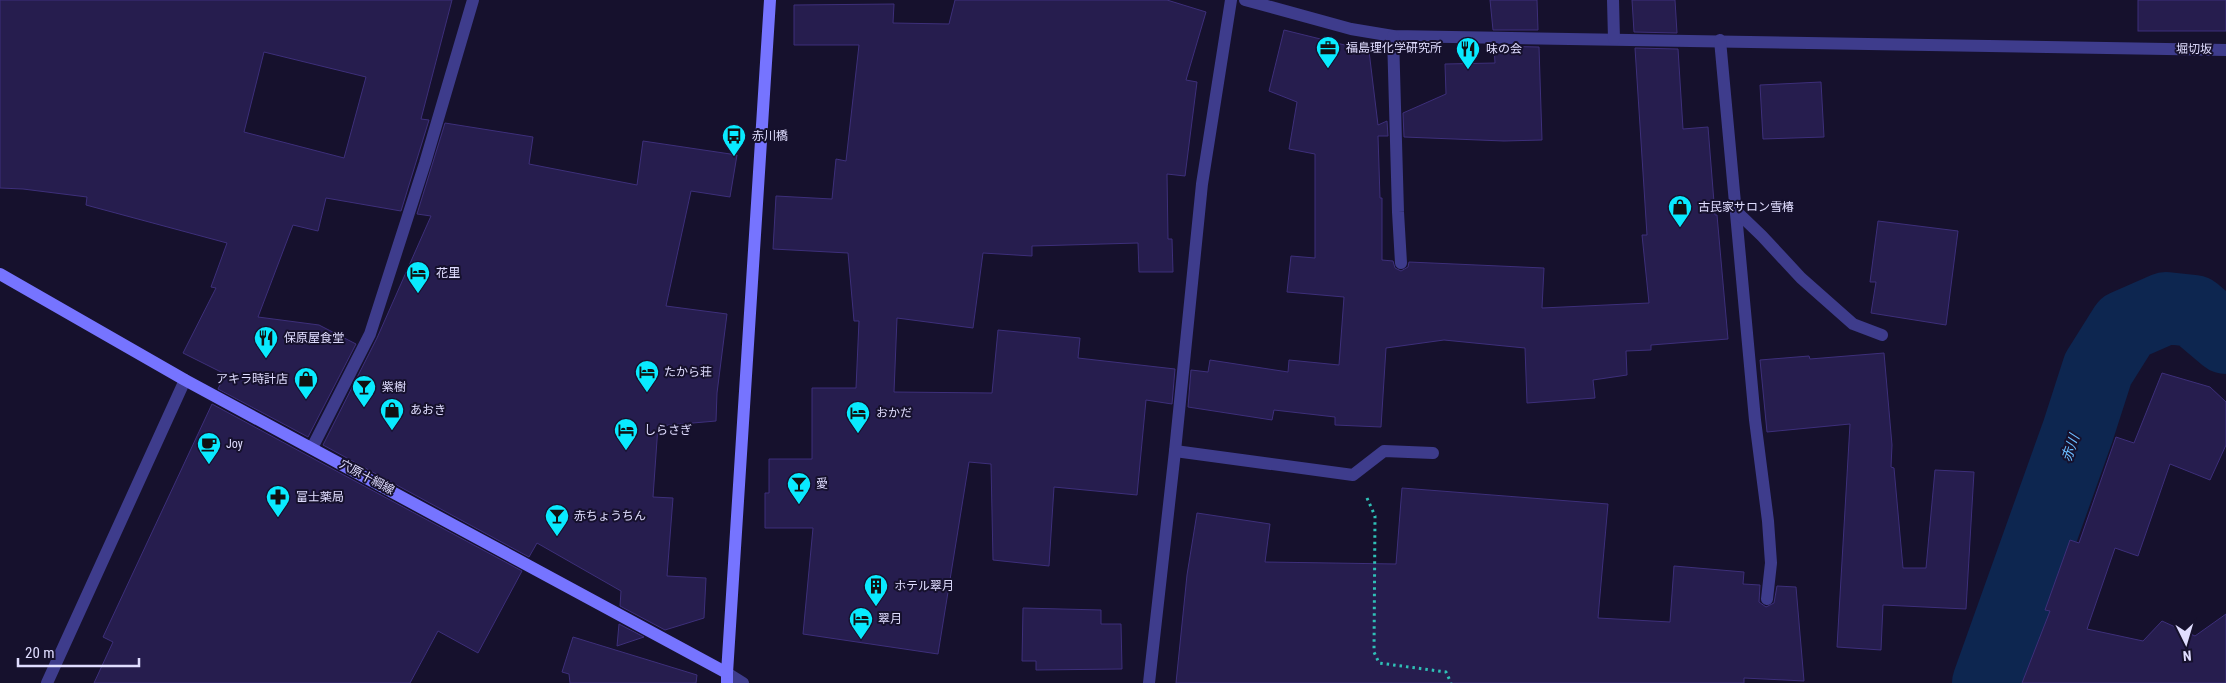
<svg xmlns="http://www.w3.org/2000/svg" width="2226" height="683" font-family="'Roboto Condensed','Noto Sans JP',sans-serif">
<rect width="100%" height="100%" fill="#16112d"/>
<g fill="none" stroke-linecap="round" stroke-linejoin="round">
<polyline stroke="#0d2650" stroke-width="72" points="1988,683 2078,431 2098,369 2125,326 2166,308 2194,311 2226,338"/>
</g>
<g fill="#261d4e" stroke="#3d2f7a" fill-rule="evenodd">
<path d="M0,0H452L421,119L429,120L401,211L326,198L318,231L293,225L258,317L319,325L356,344L308,437L218,389L225,374L183,353L216,288L211,287L227,243L86,205L87,197L23,189L0,188ZM264,52L366,77L344,158L244,132Z"/>
<polygon points="955,0 1167,0 1206,12 1186,80 1197,82 1185,176 1167,174 1168,239 1172,239 1173,272 1139,272 1138,243 1032,246 1032,256 983,253 973,328 897,318 894,392 992,393 998,330 1080,338 1078,358 1175,369 1172,404 1146,400 1137,495 1054,487 1049,566 993,560 991,464 969,462 938,654 803,634 813,528 765,528 765,493 769,493 769,459 812,459 812,388 856,388 859,321 854,321 848,253 773,249 776,196 832,199 836,159 846,161 859,45 794,45 794,5 894,4 893,23 949,24"/>
<polygon points="1490,0 1537,0 1538,30 1493,30"/>
<polygon points="1632,0 1675,0 1677,33 1634,32"/>
<rect x="2138" y="0" width="88" height="31"/>
<polygon points="1284,30 1369,51 1378,125 1387,121 1388,136 1378,136 1380,198 1382,198 1382,260 1393,261 1395,268 1401,271 1408,267 1409,262 1544,268 1542,308 1649,303 1642,235 1647,235 1635,48 1678,49 1683,129 1708,127 1715,215 1717,215 1728,339 1651,345 1651,350 1626,351 1627,375 1593,380 1595,398 1527,403 1525,348 1444,340 1386,348 1381,427 1335,425 1335,417 1274,410 1272,420 1188,407 1191,370 1208,372 1210,360 1288,372 1289,360 1339,365 1344,297 1287,292 1291,256 1315,258 1315,154 1289,149 1297,102 1269,91"/>
<polygon points="1494,46 1539,47 1542,140 1504,141 1404,137 1403,113 1446,94 1445,64 1495,63"/>
<polygon points="1821,82 1824,137 1763,139 1760,85"/>
<polygon points="445,123 533,137 529,164 637,185 643,141 737,155 730,197 691,191 666,306 727,314 717,393 716,421 658,426 653,497 673,498 667,576 706,578 704,618 665,630 620,606 621,591 537,543 529,557 323,445 377,338 431,216 417,214"/>
<polygon points="1878,221 1958,231 1946,325 1871,313 1876,282 1870,282"/>
<polygon points="1884,353 1892,445 1891,467 1894,468 1903,568 1926,568 1935,470 1974,472 1966,609 1883,605 1881,650 1837,647 1850,424 1767,432 1760,360 1809,356 1810,359"/>
<polygon points="2162,373 2210,387 2226,402 2226,445 2210,480 2170,464 2138,556 2115,548 2087,629 2143,641 2162,621 2195,636 2226,614 2226,683 2022,683 2050,611 2045,610 2070,540 2079,543 2116,437 2134,443"/>
<polygon points="212,404 522,571 478,653 438,631 410,683 94,683 113,642 103,637"/>
<polygon points="1402,488 1608,504 1598,618 1670,622 1674,566 1744,572 1743,584 1760,585 1759,602 1766,607 1774,603 1777,586 1796,587 1804,681 1744,678 1744,683 1176,683 1187,575 1197,513 1270,524 1265,562 1396,564"/>
<polygon points="1023,608 1101,610 1101,624 1121,624 1122,669 1036,670 1036,661 1022,661"/>
<polygon points="619,624 644,637 617,646"/>
<polygon points="573,637 697,675 696,683 570,683 569,674 562,672"/>
</g>
<g fill="none" stroke-linecap="round" stroke-linejoin="round">
<polyline stroke="#2fc0b6" stroke-width="3" stroke-dasharray="2.5 4" stroke-linecap="butt" points="1367,498 1375,516 1374,652 1379,663 1446,672 1451,683"/>
<g stroke="#3e3c8c" stroke-width="12">
<polyline points="1245,0 1351,29 1393,36 2226,50"/>
<polyline points="1613,0 1614,39"/>
<polyline points="1393,36 1398,212 1401,263"/>
<polyline points="1720,40 1755,420 1768,521 1771,563 1767,599"/>
<polyline points="1736,211 1762,236 1801,278 1853,324 1882,335"/>
<polyline points="312,448 370,334 425,163 473,0"/>
<polyline points="1175,451 1353,475 1384,451 1433,453"/>
<polyline points="727,673 743,683"/>
<polyline points="47,683 185,380"/>
<polyline points="1149,683 1175,451 1202,184 1231,0"/>
</g>
<g stroke="#7674ff" stroke-width="12">
<polyline points="0,274 185,380 727,673 727,683"/>
<polyline points="727,673 770,0"/>
</g>
</g>
<defs>
<g id="office-pin" transform="scale(1.25)"><path d="M0 17L-7.5 6A9.5 9.5 0 1 1 7.5 6Z" fill="#09eaff" stroke="#16112d"/><path d="M-6-3h4V-5.5h4V-3h4V5H-6ZM-1-4.5V-3h2v-1.5ZM-6 0V1H6V0Z" fill="#111"/></g>
<g id="restaurant-pin" transform="scale(1.25)"><path d="M0 17L-7.5 6A9.5 9.5 0 1 1 7.5 6Z" fill="#09eaff" stroke="#16112d"/><path d="M-5-6h1v4h1v-4h1v4h1v-4h1v5L-1.5 .5V6h-2V.5L-5-1ZM5-6V6H3V1.5H1.5Q1.5-4 5-6Z" fill="#111"/></g>
<g id="bus-pin" transform="scale(1.25)"><path d="M0 17L-7.5 6A9.5 9.5 0 1 1 7.5 6Z" fill="#09eaff" stroke="#16112d"/><path d="M-5-6H5V4H4V6H2V4H-2V6H-4V4H-5ZM-3.5-4V0h7V-4ZM-3.5 1.2v1.5H-2V1.2ZM2 1.2v1.5H3.5V1.2Z" fill="#111"/></g>
<g id="shop-pin" transform="scale(1.25)"><path d="M0 17L-7.5 6A9.5 9.5 0 1 1 7.5 6Z" fill="#09eaff" stroke="#16112d"/><path d="M-5-2.5h2.3a2.7 3.5 0 0 1 5.4 0H5L5.5 6h-11ZM-1.5-2.5h3a1.5 2.3 0 0 0-3 0Z" fill="#111"/></g>
<g id="hotel-pin" transform="scale(1.25)"><path d="M0 17L-7.5 6A9.5 9.5 0 1 1 7.5 6Z" fill="#09eaff" stroke="#16112d"/><path d="M-6-4.5h1.5V1H6V5H4.5V3h-9V5H-6ZM-4 0a1.8 1.8 0 1 1 3.6 0ZM.5 0V-2.5h3Q6-2.5 6 0Z" fill="#111"/></g>
<g id="bar-pin" transform="scale(1.25)"><path d="M0 17L-7.5 6A9.5 9.5 0 1 1 7.5 6Z" fill="#09eaff" stroke="#16112d"/><path d="M-6-5H6L.8 .8V4.5H3.5V6h-7V4.5H-.8V.8Z" fill="#111"/></g>
<g id="cafe-pin" transform="scale(1.25)"><path d="M0 17L-7.5 6A9.5 9.5 0 1 1 7.5 6Z" fill="#09eaff" stroke="#16112d"/><path d="M-5.5-4.5H6V0H3Q3 3.5 0 3.5H-2.5Q-5.5 3.5-5.5 0ZM3-3.2v2h1.7v-2ZM-6 4.5H4V6H-6Z" fill="#111"/></g>
<g id="pharmacy-pin" transform="scale(1.25)"><path d="M0 17L-7.5 6A9.5 9.5 0 1 1 7.5 6Z" fill="#09eaff" stroke="#16112d"/><path d="M-2-6h4v4h4v4h-4v4h-4v-4h-4v-4h4Z" fill="#111"/></g>
<g id="building-pin" transform="scale(1.25)"><path d="M0 17L-7.5 6A9.5 9.5 0 1 1 7.5 6Z" fill="#09eaff" stroke="#16112d"/><path d="M-4-6H4V6H1V3H-1V6H-4ZM-2.5-4.3h1.7v1.8h-1.7ZM.8-4.3h1.7v1.8H.8ZM-2.5-1h1.7V.8h-1.7ZM.8-1h1.7V.8H.8Z" fill="#111"/></g>
</defs>
<g fill-rule="evenodd">
<use href="#office-pin" x="1328" y="48"/>
<use href="#restaurant-pin" x="1468" y="49"/>
<use href="#bus-pin" x="734" y="136"/>
<use href="#shop-pin" x="1680" y="207"/>
<use href="#hotel-pin" x="418" y="273"/>
<use href="#restaurant-pin" x="266" y="338"/>
<use href="#hotel-pin" x="647" y="372"/>
<use href="#shop-pin" x="306" y="379"/>
<use href="#bar-pin" x="364" y="387"/>
<use href="#shop-pin" x="392" y="410"/>
<use href="#hotel-pin" x="858" y="413"/>
<use href="#hotel-pin" x="626" y="430"/>
<use href="#cafe-pin" x="209" y="444"/>
<use href="#bar-pin" x="799" y="484"/>
<use href="#pharmacy-pin" x="278" y="497"/>
<use href="#bar-pin" x="557" y="516"/>
<use href="#building-pin" x="876" y="586"/>
<use href="#hotel-pin" x="861" y="619"/>
</g>
<g text-anchor="middle" stroke-width="4" stroke-linejoin="round" paint-order="stroke">
<g font-size="12" fill="#e0ddff" stroke="#16112d" text-anchor="start">
<text x="1346" y="52">福島理化学研究所</text>
<text x="1486" y="53">味の会</text>
<text x="752" y="140">赤川橋</text>
<text x="1698" y="211">古民家サロン雪椿</text>
<text x="436" y="277">花里</text>
<text x="284" y="342">保原屋食堂</text>
<text x="664" y="376">たから荘</text>
<text x="288" y="383" text-anchor="end">アキラ時計店</text>
<text x="382" y="391">紫樹</text>
<text x="410" y="414">あおき</text>
<text x="876" y="417">おかだ</text>
<text x="644" y="434">しらさぎ</text>
<text x="226" y="448">Joy</text>
<text x="816" y="488">愛</text>
<text x="296" y="501">富士薬局</text>
<text x="574" y="520">赤ちょうちん</text>
<text x="894" y="590">ホテル翠月</text>
<text x="878" y="623">翠月</text>
</g>
<g font-size="12" fill="#e0ddff" stroke="#16112d">
<text transform="translate(2194 49) rotate(1)" y="4">堀切坂</text>
<text transform="translate(367 477) rotate(28)" y="4">穴原十綱線</text>
</g>
<g font-size="14" font-style="italic" fill="#6bbcff" stroke="#16112d">
<text transform="translate(2070 448) rotate(-71)" y="5">赤川</text>
</g>
</g>
<g transform="translate(2186 643) rotate(175)" stroke="#16112d" stroke-width="4" paint-order="stroke">
<path d="M0-4L9 19L0 12L-9 19Z" fill="#e0ddff"/>
<text y="-8" font-size="14" font-weight="bold" text-anchor="middle" fill="#e0ddff">N</text>
</g>
<path d="M18 658v8h121v-8" fill="none" stroke="#e0ddff" stroke-width="2.5"/>
<text x="25" y="658" font-size="15" fill="#e0ddff" stroke="#16112d" stroke-width="4" paint-order="stroke">20 m</text>
</svg>
